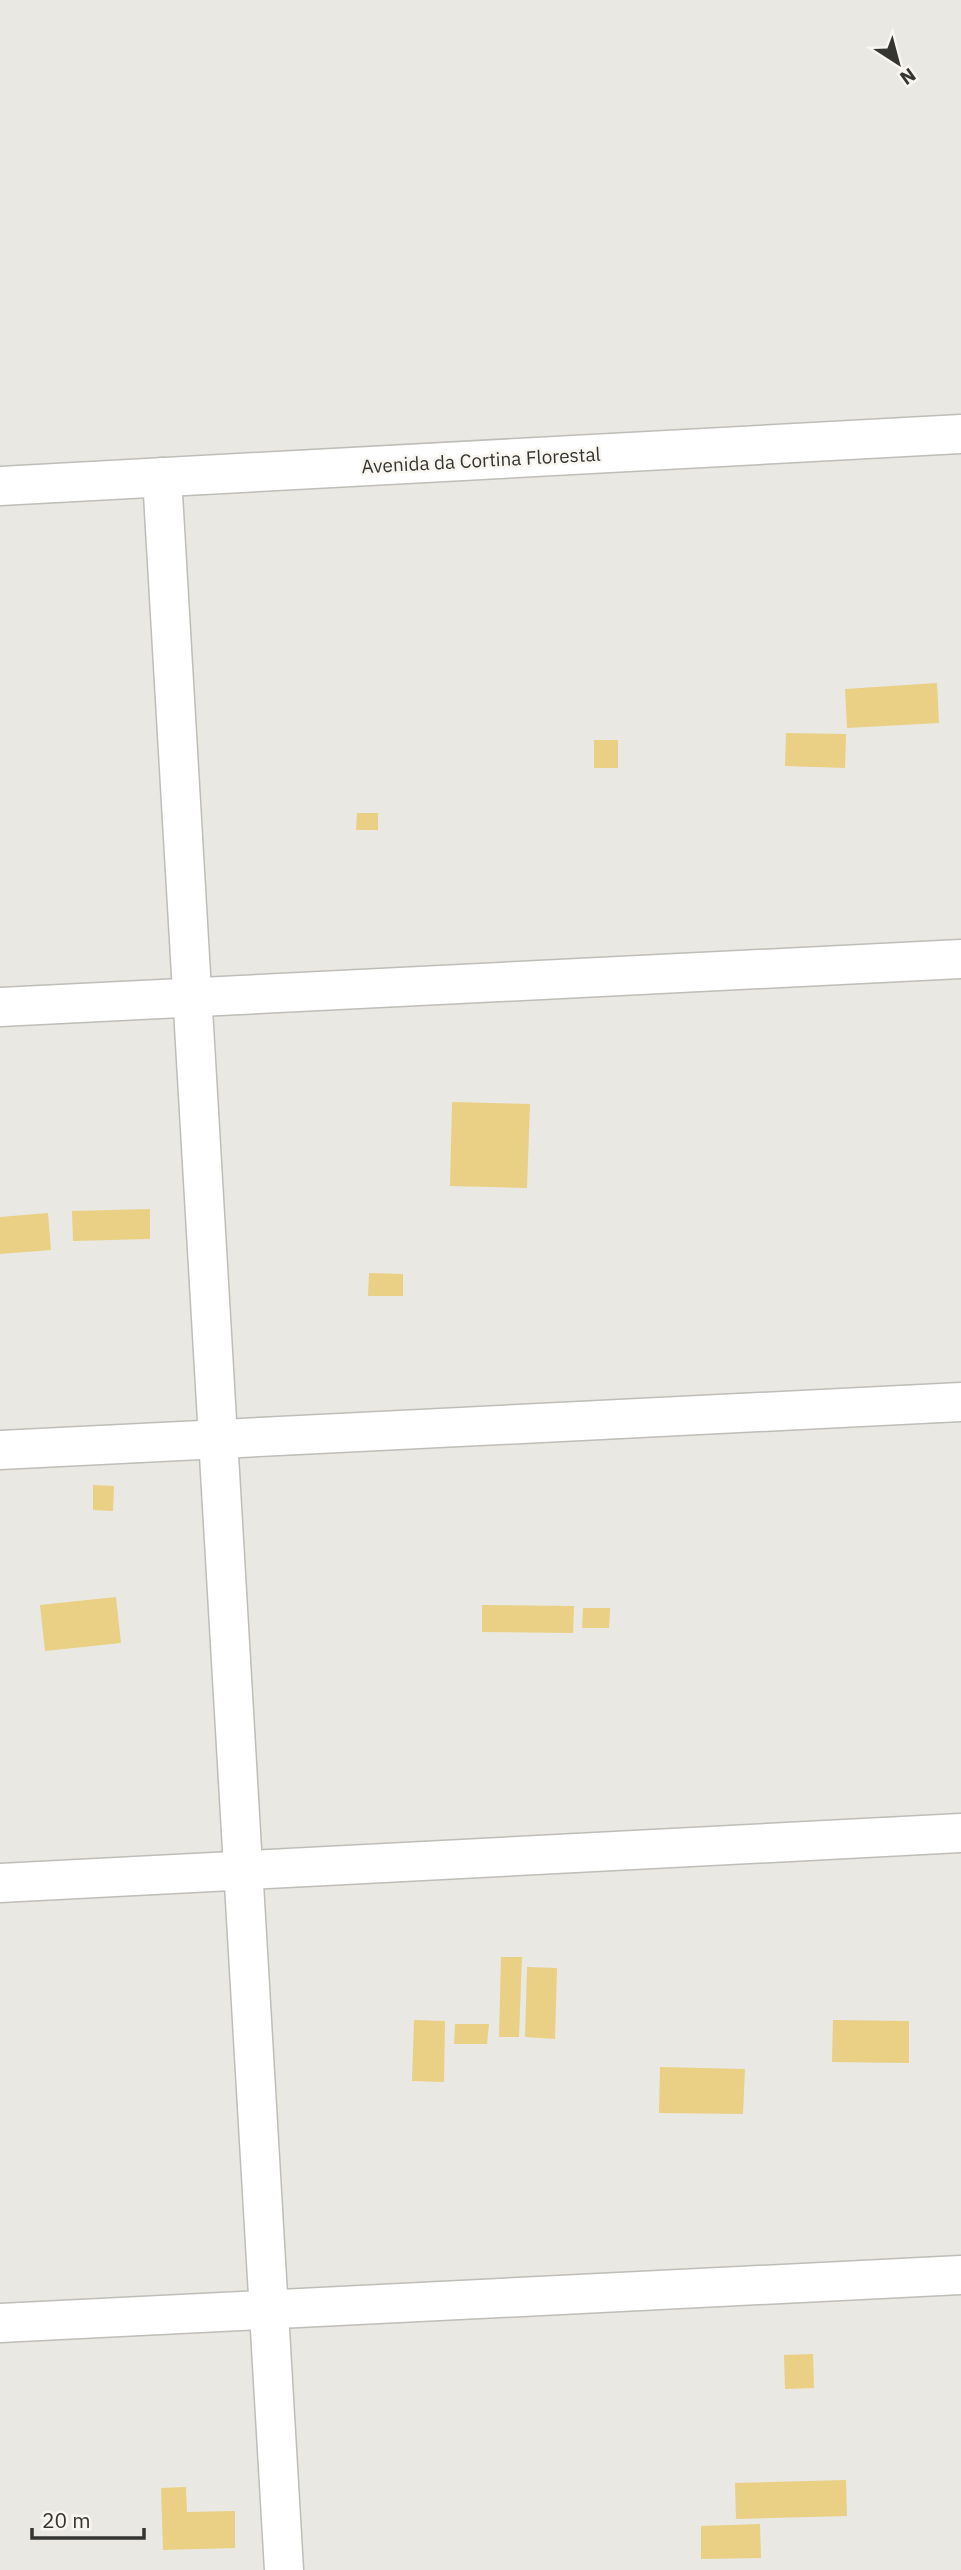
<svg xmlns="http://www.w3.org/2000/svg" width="961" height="2570" font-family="'IBM Plex Sans',sans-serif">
<rect width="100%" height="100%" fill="#eae8e2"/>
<g fill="#e9d085">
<polygon points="937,683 939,723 847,728 845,689"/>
<polygon points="786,733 846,734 845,768 785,766"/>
<rect x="594" y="740" width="24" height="28"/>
<polygon points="357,813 378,813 378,830 356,830"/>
<polygon points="452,1102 530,1104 527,1188 450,1186"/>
<polygon points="150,1209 150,1239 73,1241 72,1211"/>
<polygon points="48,1213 51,1250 0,1254 0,1217"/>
<polygon points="369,1273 403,1274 403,1296 368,1296"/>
<polygon points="93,1485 114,1486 113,1511 93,1510"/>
<polygon points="116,1597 121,1643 45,1651 40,1605"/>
<polygon points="482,1605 574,1606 573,1633 482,1632"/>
<polygon points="583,1608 610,1608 609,1628 582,1628"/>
<polygon points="501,1957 522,1957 519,2037 499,2037"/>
<polygon points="527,1967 557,1968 555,2039 525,2037"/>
<polygon points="414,2020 445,2021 444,2082 412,2081"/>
<polygon points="833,2020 909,2021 909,2063 832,2062"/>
<polygon points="455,2024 489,2024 487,2044 454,2044"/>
<polygon points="660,2067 745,2069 743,2114 659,2113"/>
<polygon points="813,2354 814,2388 785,2389 784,2355"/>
<polygon points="846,2480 847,2516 736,2519 735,2483"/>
<polygon points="186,2487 187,2512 235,2511 235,2548 163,2550 161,2488"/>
<polygon points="760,2524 761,2558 701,2559 701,2526"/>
</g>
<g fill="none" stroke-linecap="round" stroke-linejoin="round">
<g stroke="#bfbdb7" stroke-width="41">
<g id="minor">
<polyline points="162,477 284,2570"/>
<polyline points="0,486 961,434"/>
<polyline points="0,1007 961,959"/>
<polyline points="0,1450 961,1402"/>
<polyline points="0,1883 961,1833"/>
<polyline points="0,2323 961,2275"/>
</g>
</g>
<use href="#minor" stroke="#fff" stroke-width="38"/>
</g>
<g text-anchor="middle" stroke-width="5" stroke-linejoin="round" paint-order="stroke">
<g font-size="19" fill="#353532" stroke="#f8f6ef">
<text transform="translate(481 460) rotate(-3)" y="7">Avenida da Cortina Florestal</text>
</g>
</g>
<g transform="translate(898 63) rotate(144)" stroke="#f8f6ef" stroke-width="5" paint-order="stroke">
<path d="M0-5L12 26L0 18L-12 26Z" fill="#353532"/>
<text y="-10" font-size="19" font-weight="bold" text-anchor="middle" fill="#353532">N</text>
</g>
<path d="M32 2528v10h112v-10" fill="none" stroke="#353532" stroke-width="3.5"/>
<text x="42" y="2528" font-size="21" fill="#353532" stroke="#f8f6ef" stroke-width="5" paint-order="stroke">20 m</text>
</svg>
